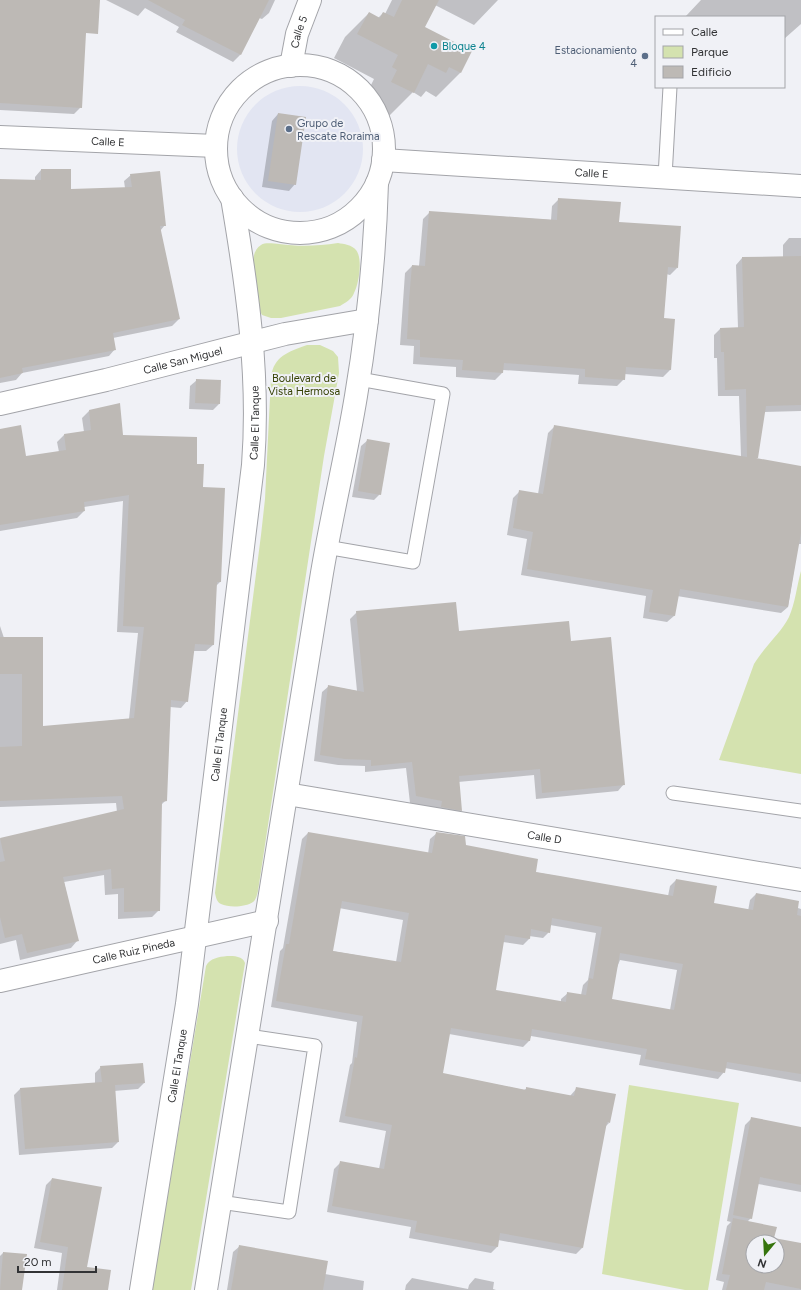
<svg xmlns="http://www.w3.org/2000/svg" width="801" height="1290" font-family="Figtree,sans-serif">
<rect width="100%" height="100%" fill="#f0f1f6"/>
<circle fill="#e2e5f2" cx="300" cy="149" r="63"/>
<g fill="#d4e2af">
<path d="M338,243C344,244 352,245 356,250C363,258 359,284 354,293C352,299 345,303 340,306L281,318H271L262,315L258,307L253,265C253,258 254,249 261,245C266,242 274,244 279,244C300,247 318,246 338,243Z"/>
<path d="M307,345H320L333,351L338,357L339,373L324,456L258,891C257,895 256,900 253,902C246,907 229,908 221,904C217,902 216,898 215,893L261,535L265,499L271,377C274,356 288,352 307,345Z"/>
<path d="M801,571V774L719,760L754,664C764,647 781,633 789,617C795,604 797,585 801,571Z"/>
<path d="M227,956C234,956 243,956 245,963L191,1290H152L206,966C210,958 219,957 227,956Z"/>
<polygon points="629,1085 739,1103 708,1290 685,1290 602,1274"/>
</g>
<g fill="#0003" fill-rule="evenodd">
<polygon points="0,0 86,0 81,107 74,114 0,110"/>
<polygon points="106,0 275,0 269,13 262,19 259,18 240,55 233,62 176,32 179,27 145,8 138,16"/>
<polygon points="392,0 498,0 474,25 435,5 423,27 471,52 460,73 436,97 426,91 421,97 413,92 389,116 368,106 374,94 368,91 374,79 334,58 345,37 369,13 378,18 383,13 385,14"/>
<polygon points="701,0 801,0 801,24 784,39 784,17 685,17"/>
<polygon points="278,114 295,184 289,191 262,187 272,121"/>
<polygon points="41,170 70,190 125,188 124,181 131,175 165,225 160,231 179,319 172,326 113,338 115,349 109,356 22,373 16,380 0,383 0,180 35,181 35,177"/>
<polygon points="559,199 618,223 677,268 670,275 666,274 663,319 674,320 670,370 663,377 624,374 624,379 617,386 578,384 579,375 503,370 502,373 495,380 456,377 456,367 413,364 414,346 400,345 405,273 412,266 419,266 423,219 430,212 551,220 552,206"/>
<polygon points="789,238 801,238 801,411 764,412 757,458 756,459 801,467 801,544 798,544 788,607 781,613 677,596 674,616 667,622 643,618 646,596 521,575 527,539 507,535 513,498 520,491 538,494 548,433 555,426 741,457 739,396 718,396 717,358 714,358 714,335 720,329 738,328 736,265 742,258 783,257 783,245"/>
<polygon points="197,380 219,404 213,410 189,409 190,386"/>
<polygon points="89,411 122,436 196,465 202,488 220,582 216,586 213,645 206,651 193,651 187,701 181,708 170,707 166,800 161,805 159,910 152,917 118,919 118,894 105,895 104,875 64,882 77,941 71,948 20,960 16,940 0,944 0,839 117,812 116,803 0,807 0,626 4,638 42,638 42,727 129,719 138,633 117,632 123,501 84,507 84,511 77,518 0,531 0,430 26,457 59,452 57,442 64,435 84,432 82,418"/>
<polygon points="368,440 380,494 374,500 352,497 361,446"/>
<polygon points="357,612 458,632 570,642 624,784 618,791 536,799 534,775 458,782 461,810 455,817 435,813 436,808 410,803 406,768 365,772 365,766 338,765 314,761 322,692 329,686 357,691 350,619"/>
<path d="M308,833L428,854L430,839L437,833L465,846L534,872L668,896L670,886L676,880L713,904L748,911L750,900L756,894L801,909V1082L725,1068L724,1072L718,1079L639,1065L641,1055L531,1036L529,1041L523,1047L449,1034L442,1074L524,1090L527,1088L570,1096L577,1088L609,1123L605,1127L582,1248L576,1254L498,1240L497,1247L491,1253L409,1238L411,1227L327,1212L334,1169L341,1162L379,1169L386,1131L339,1122L350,1065L352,1063L357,1022L271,1007L280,951L283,948L302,839ZM339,908L403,920L396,962L332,951ZM550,925L596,933L588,980L583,985L581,995L568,993L561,999V1002L495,991L503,942L523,945L529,939V936L543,938L549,932ZM620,960L677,970L670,1010L611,1000L616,970Z"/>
<polygon points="101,1067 144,1083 138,1089 114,1091 118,1142 112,1148 19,1155 14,1095 20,1089 95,1083 95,1073"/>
<path d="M752,1118L801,1128V1192L758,1184L751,1218L747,1222L773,1239L801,1244V1290H722L724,1282L716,1280L727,1226L731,1222L727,1221L745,1125ZM753,1242H777V1266H753Z"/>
<polygon points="52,1179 86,1268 107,1290 57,1290 62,1253 34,1248 46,1185"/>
<polygon points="240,1246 325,1274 364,1281 363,1290 227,1290 233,1252"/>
<polygon points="3,1253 21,1290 0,1290 0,1256"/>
<polygon points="412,1278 468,1289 469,1285 475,1278 494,1282 493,1289 496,1290 405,1290 406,1285"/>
</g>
<g fill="#bdb9b5" fill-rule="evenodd">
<polygon points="0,0 100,0 98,34 86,33 82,108 0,103"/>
<polygon points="148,0 269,0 241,55 182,25 185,20"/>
<polygon points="402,0 439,0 425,27 472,51 461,73 449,67 446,73 428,64 414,93 391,82 397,70 392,67 398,55 357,34 369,12 380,18 383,12 394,17"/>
<polygon points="278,113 306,117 296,185 268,181"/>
<polygon points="41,169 71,169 71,189 132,187 130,174 160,171 166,226 160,226 180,319 113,333 116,350 22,368 23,373 0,378 0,179 41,180"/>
<polygon points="558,198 621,202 619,222 681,226 678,268 668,267 664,318 675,319 671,370 626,367 625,380 585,377 585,369 504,363 503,373 462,370 463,360 420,357 420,340 407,339 409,300 412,265 425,266 429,211 557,220"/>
<polygon points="801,256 801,405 766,406 758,458 756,458 801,466 801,533 788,607 680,589 675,616 649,612 653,590 527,569 533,532 513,528 519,490 543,494 554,425 747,457 746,389 725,390 724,352 721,352 720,328 744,327 742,257"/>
<polygon points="196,379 221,380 220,404 195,403"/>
<polygon points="120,403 123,435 197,437 197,464 204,464 203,487 225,488 221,582 217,582 214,645 195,644 188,702 171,700 167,801 162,802 160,911 124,912 124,888 112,889 111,869 63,877 79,941 27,953 22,934 5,938 0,917 0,862 5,861 0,838 124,809 122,796 0,801 0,747 22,746 22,674 0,674 0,637 43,637 43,726 134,718 144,627 123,626 129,495 84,502 85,511 0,525 0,429 21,425 26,456 66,450 64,434 91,430 89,410"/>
<polygon points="367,439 390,443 381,495 358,491"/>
<polygon points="456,602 459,631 569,621 571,641 611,637 625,785 542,793 540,769 459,776 462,811 441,807 442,801 416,796 412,762 371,766 371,760 345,759 320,755 328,685 364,692 356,611"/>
<path d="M308,832L432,853L436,832L465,836L466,845L538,859L536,872L560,876L673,896L676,879L717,886L714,903L753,910L756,893L799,901L797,915L801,916V1074L727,1062L725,1073L645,1059L647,1049L532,1029L530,1041L451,1028L443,1073L526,1090V1087L574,1096L576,1087L616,1094L610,1123L607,1122L583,1248L500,1233L498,1247L415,1232L417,1221L332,1206L340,1161L384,1169L392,1125L345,1116L355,1057L357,1058L363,1016L276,1001L286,944H289ZM342,901L409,913L401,962L333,951ZM552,918L602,927L593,979L589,978L586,995L567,992L566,1002L496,990L505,935L530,939L531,929L550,933ZM620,953L683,964L674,1010L612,999Z"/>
<polygon points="143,1063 145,1083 115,1085 119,1142 25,1149 20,1088 102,1082 100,1066"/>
<polygon points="751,1117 801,1127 801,1185 760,1177 752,1219 733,1215"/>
<polygon points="52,1178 102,1187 87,1267 111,1270 108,1290 62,1290 68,1247 40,1242"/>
<path d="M733,1218L777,1227L774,1238L801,1243V1289L766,1282L764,1290H726L730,1275L722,1274ZM753,1242H777V1266H753Z"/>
<polygon points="239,1245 328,1261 323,1290 231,1290"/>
<polygon points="3,1252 27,1254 22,1290 0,1290"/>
</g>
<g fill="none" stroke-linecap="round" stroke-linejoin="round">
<g stroke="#a3a4a9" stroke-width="15">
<g id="service">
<polyline points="665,177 670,87"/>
<polyline points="326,547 413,562 443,394 359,379"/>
<polyline points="673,793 801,811"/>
<polyline points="220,1202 289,1212 315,1046 248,1036"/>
</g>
</g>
<g stroke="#a3a4a9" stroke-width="24">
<g id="minor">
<circle cx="300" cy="149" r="84"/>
<path id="s1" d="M291,66L297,34L310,0"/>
<path id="s2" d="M0,137L216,146"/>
<path id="s3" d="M383,160L801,186"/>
<path id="s4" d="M0,404L106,380L285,334L367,320"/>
<path id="s5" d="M287,794L801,880"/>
<path id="s6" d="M0,981L267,921"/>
<path id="s7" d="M141,1290L187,1004L253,465C260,375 247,286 232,198"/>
<path d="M206,1290C245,1053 283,816 321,579C331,517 346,457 356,396C368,325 375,255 377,183"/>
</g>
</g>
<use href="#service" stroke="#fff" stroke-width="13"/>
<use href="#minor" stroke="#fff" stroke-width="22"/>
</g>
<circle fill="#0f9aa8" stroke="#f0f1f6" stroke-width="1.5" cx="434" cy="46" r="4"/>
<g fill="#5c6f8a" stroke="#f0f1f6" stroke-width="1.5">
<circle cx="645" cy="56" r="4"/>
<circle cx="289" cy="129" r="4"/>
</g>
<g text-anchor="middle" stroke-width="4" stroke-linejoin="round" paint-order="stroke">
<g font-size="11" fill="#323335" stroke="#f0f1f6">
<text dy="4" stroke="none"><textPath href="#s1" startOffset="35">Calle 5</textPath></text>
<text dy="4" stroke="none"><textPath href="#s2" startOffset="108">Calle E</textPath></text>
<text dy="4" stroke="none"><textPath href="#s3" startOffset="209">Calle E</textPath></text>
<text dy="4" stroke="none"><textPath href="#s4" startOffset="188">Calle San Miguel</textPath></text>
<text dy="4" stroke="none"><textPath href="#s7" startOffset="875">Calle El Tanque</textPath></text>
<text dy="4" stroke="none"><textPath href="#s7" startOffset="551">Calle El Tanque</textPath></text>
<text dy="4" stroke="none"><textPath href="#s5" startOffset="261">Calle D</textPath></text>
<text dy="4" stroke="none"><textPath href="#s6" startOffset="137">Calle Ruiz Pineda</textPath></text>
<text dy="4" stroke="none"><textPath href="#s7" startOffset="227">Calle El Tanque</textPath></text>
</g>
<g font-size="11" fill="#0d838f" stroke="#f0f1f6" text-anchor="start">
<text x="442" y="50">Bloque 4</text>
</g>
<g font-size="11" fill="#4e5e75" stroke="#f0f1f6" text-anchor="end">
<text x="637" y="54">Estacionamiento<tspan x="637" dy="13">4</tspan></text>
<text x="297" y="127" text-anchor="start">Grupo de<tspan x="297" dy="13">Rescate Roraima</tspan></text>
</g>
<g font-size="11" fill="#354103" stroke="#f0f1f6">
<text x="304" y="382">Boulevard de<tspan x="304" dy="13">Vista Hermosa</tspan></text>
</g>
</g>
<rect x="655" y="16" width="130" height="72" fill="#f0f1f6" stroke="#a4a5a9"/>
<rect x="663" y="29" width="20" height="6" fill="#ffffff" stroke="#a4a5a9"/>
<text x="691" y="36" font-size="12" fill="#323335">Calle</text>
<rect x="663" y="46" width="20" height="12" fill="#d4e2af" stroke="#a4a5a9"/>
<text x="691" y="56" font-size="12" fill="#323335">Parque</text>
<rect x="663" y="66" width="20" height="12" fill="#bdb9b5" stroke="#a4a5a9"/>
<text x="691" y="76" font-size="12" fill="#323335">Edificio</text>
<g transform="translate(765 1254) rotate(198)"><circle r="19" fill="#f0f1f6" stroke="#a4a5a9"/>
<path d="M0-3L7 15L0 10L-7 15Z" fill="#36740d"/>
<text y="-6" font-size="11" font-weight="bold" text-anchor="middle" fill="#323335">N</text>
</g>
<path d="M18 1266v6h78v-6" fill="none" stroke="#323335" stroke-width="2"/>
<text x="24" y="1266" font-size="12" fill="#323335" stroke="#f0f1f6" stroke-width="3" paint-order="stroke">20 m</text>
</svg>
